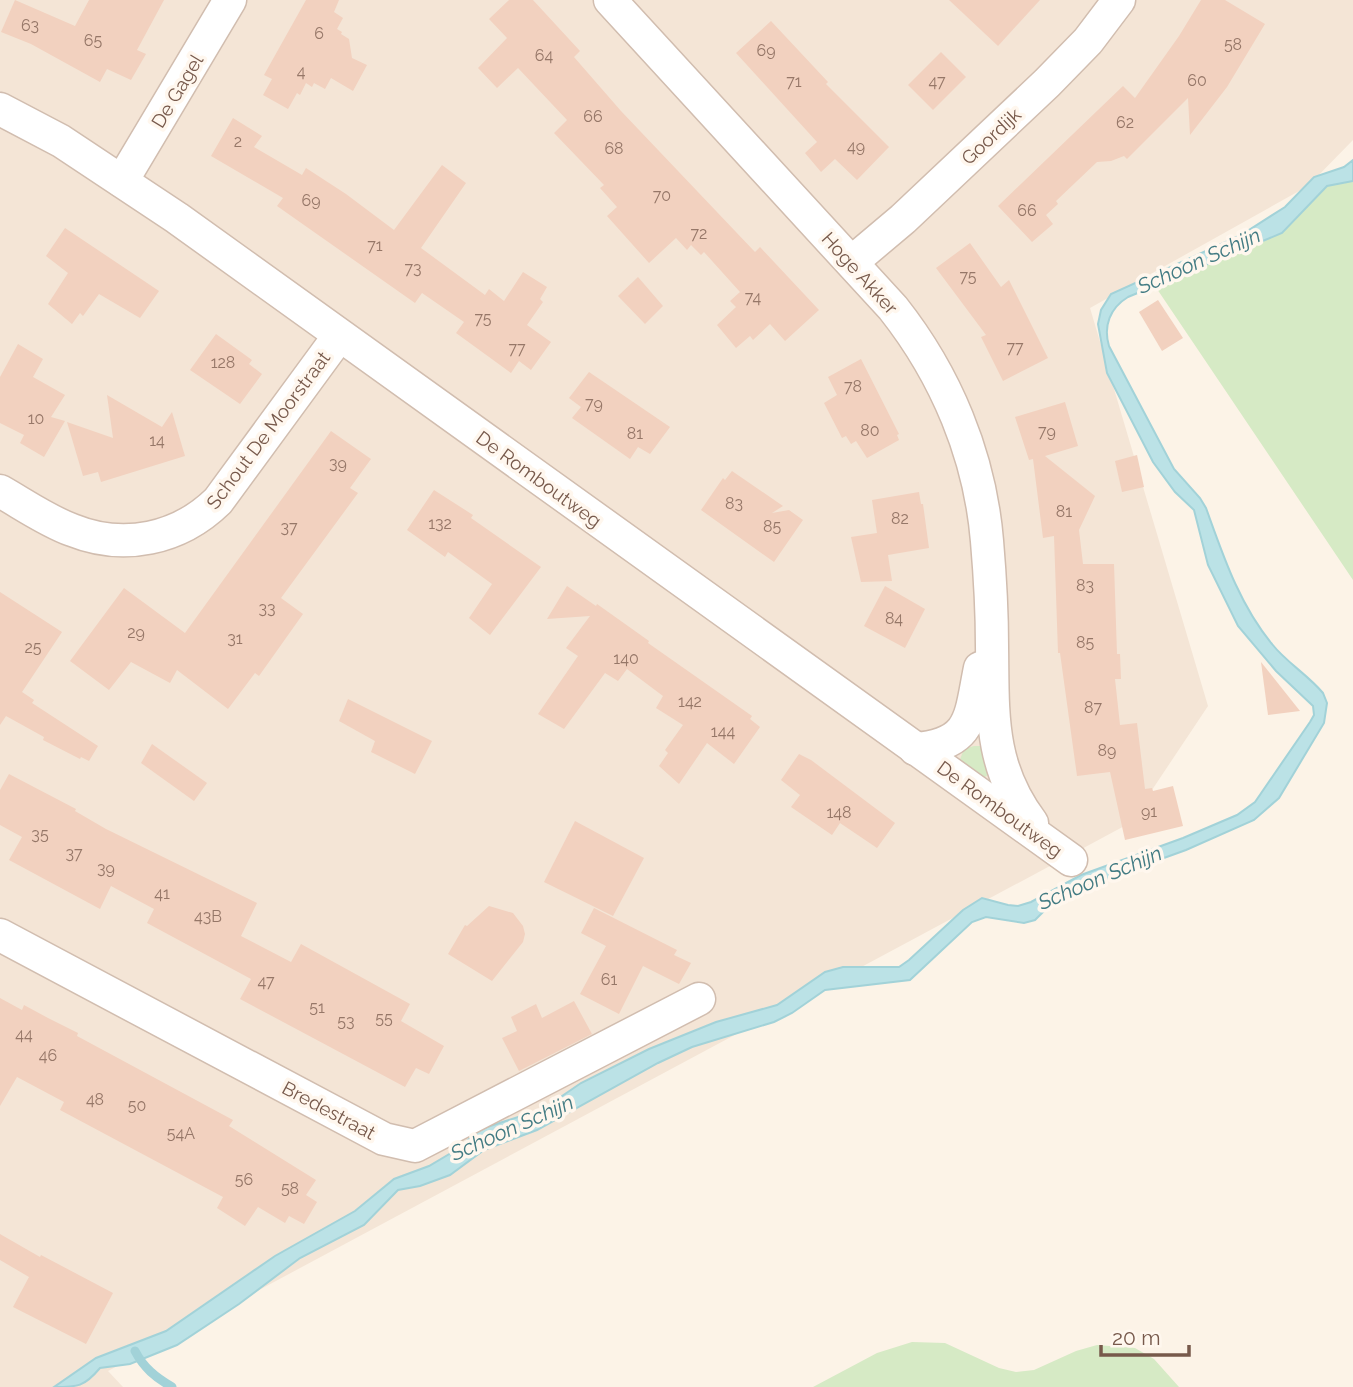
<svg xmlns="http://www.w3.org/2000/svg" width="1353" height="1387" font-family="Raleway,sans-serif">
<rect width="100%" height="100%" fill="#fcf3e7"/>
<polygon fill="#f4e5d6" points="0,0 1353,0 1353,140 1308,186 1090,308 1208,706 1130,823 108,1371 123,1387 0,1387"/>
<g fill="#d6eac5">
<polygon points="1353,181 1353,580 1155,286 1282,233 1327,186"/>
<polygon points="974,746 983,746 989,774 981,780 959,762 964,749"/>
<polygon points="912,1342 945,1343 999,1368 1016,1372 1034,1370 1076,1351 1097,1345 1135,1348 1154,1359 1179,1387 813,1387 877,1353"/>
</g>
<path fill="#bbe2e6" stroke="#a2d2d8" stroke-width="2" d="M1353,160V181L1327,186L1282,233L1128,297C1110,308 1103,326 1109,346L1174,469L1200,498L1206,508C1223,555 1239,604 1272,644C1286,662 1308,675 1323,693L1327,703L1324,723L1279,798L1254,820L1186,850L1067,893L1055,900L1035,920L1024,923L986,917L972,922L910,980L825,990L792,1013L774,1022L692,1047L658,1063L537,1130L484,1150L450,1175L420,1186L398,1190L364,1225L300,1258L239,1304L177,1345L130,1364L100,1368C84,1387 78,1387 54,1387L96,1358L166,1331L275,1256L355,1211L394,1179L429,1166L456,1150L481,1129L543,1109L581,1083L649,1049L716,1022L777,1005L825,972L843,967H899L909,960L963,910L982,898L1008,905L1018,906L1031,902L1081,875L1183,838L1237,815L1255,802L1310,722L1314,715L1313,706L1276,671L1238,626L1208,565L1194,510L1175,492L1153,462L1107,373L1098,324L1101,310L1111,294L1241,235L1285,207L1314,177L1344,167Z"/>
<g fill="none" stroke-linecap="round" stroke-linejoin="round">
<path stroke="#a2d2d8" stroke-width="9" d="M135,1351C144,1368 155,1377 172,1387"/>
</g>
<g fill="#f2d1bf">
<polygon points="15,0 75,26 89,0 164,0 137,50 146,54 131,80 107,69 100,82 31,44 1,32"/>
<polygon points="306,0 339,0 334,12 343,18 337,29 342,32 341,34 349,39 352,58 367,65 353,91 331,78 325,89 314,83 312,87 306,83 300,95 297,93 288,109 263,95 272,79 264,75"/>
<polygon points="509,0 533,0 580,51 574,57 621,111 755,252 760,247 819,310 785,341 770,324 753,340 750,336 736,348 717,325 736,307 730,301 740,292 704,252 701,255 691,245 687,250 676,238 649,263 607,216 617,207 600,188 604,185 554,133 567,120 518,68 497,88 478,68 507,38 489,19"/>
<polygon points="949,0 1040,0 998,46"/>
<polygon points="1201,0 1225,0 1265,24 1227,87 1190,135 1188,98 1127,159 1124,156 1111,161 1097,162 1056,201 1058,204 1046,215 1053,224 1032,242 998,206 1123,86 1135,98 1179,36"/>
<polygon points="771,21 828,82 826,84 889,147 857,180 835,159 821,172 805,153 817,142 736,53"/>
<polygon points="941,52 966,77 933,110 908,85"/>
<polygon points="233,118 262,136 254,147 302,175 306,168 346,194 394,230 442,165 466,183 421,248 485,295 489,289 504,301 523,272 547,287 540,299 543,302 527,325 551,342 531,370 519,361 511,373 456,333 464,322 422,293 415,303 277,206 283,198 211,156"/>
<polygon points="65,228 159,291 140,318 99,294 83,316 80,313 72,324 48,304 68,273 46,256"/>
<polygon points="970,243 1001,287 1009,280 1048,358 1003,381 981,337 986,335 936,268"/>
<polygon points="638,277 663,306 645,324 618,296"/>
<polygon points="1158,300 1183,338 1162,351 1139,312"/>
<polygon points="216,334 252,360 249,364 262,374 240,404 190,370"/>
<polygon points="18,344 43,359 33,377 65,395 51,417 65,421 44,457 20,443 24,435 0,423 0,377"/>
<polygon points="861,359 899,434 897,435 899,440 867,458 856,441 851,444 846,436 842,438 824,403 837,395 828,377"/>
<polygon points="589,372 670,427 650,454 638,447 630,459 572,418 581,407 569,398"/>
<polygon points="107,395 162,427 172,412 185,456 101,482 98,472 83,476 67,422 113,438"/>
<polygon points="1065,402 1078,446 1045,456 1095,496 1079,530 1083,564 1114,564 1117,654 1120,654 1121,679 1115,679 1120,725 1137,723 1145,789 1152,788 1153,791 1173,786 1183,826 1125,840 1110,772 1077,776 1060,653 1058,653 1054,536 1043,538 1033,459 1029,460 1015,417"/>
<polygon points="331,431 371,459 350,488 358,493 281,598 303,614 259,676 255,673 228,709 177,670 170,683 131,662 109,690 70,661 124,588 185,633"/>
<polygon points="1137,455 1144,487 1122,492 1115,461"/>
<polygon points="732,471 783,506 772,513 789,510 803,520 774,562 701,510 723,478 725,480"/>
<polygon points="434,490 473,515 471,518 541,567 490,635 469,618 492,584 448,552 445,557 407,530"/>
<polygon points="919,492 921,504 923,504 929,548 888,555 892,581 861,582 851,537 877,533 872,500"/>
<polygon points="567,586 596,606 597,604 649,641 648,643 752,716 750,719 760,727 734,764 707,743 679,784 659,766 668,753 665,750 683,725 656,708 663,696 627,669 618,681 605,673 564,729 538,714 578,656 566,648 590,616 547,619"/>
<polygon points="885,586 925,609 905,648 864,626"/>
<polygon points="0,592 62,632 22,692 34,700 32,703 98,746 89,761 81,757 80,759 43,740 44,737 6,716 0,725"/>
<polygon points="1261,662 1300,711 1268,715"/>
<polygon points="348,699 432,741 415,774 371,752 375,741 339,721"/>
<polygon points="152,744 207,783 194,801 141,763"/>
<polygon points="799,754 811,760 895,823 877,848 840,823 832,835 791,807 800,795 781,780"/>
<polygon points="9,774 76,809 75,811 106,829 257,903 241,936 291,962 301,944 410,1004 401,1021 444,1046 429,1074 416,1068 405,1087 240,999 251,979 147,923 154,909 111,886 100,909 9,860 22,837 0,825 0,790"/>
<polygon points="575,821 644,858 613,916 544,882"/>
<polygon points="489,906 513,913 523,926 525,934 523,942 492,981 448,954 465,925 467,926"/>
<polygon points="594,908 677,950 674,955 691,963 679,984 643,966 619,1014 580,994 606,946 581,933"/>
<polygon points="0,998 22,1010 24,1005 48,1018 78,1033 77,1036 233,1120 229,1126 316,1180 306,1195 317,1202 304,1224 289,1216 285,1223 258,1207 245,1226 217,1208 223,1197 60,1110 64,1102 17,1077 0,1106"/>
<polygon points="574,1001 592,1034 519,1071 502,1038 517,1031 511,1017 536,1004 542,1018"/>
<polygon points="0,1234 40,1257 41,1255 113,1293 86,1344 13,1307 29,1277 0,1260"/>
</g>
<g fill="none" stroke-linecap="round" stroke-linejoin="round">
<g stroke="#d1bdaf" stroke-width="35">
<g id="street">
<path d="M610,0L893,308C946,375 980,456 987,541C990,576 992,611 992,646C993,714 989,766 1032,823"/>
<polyline points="0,109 61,141 177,218 1071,860"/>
<polyline points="122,181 230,0"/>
<polyline points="852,262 903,219 1047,83 1088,41 1119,0"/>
<path d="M0,491C23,504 47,521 72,530C124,551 179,539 218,501L339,336"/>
<path d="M915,749C973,744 970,717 980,668"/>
<polyline points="0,935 384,1139 415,1146 699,999"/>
</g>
</g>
<use href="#street" stroke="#fff" stroke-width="32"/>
</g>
<g text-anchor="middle" stroke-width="7" stroke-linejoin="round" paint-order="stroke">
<g font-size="16" fill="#967768">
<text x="30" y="31">63</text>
<text x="319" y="39">6</text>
<text x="93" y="46">65</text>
<text x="1233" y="50">58</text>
<text x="766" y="56">69</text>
<text x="544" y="61">64</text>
<text x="301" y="77">4</text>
<text x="1197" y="86">60</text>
<text x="794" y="87">71</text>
<text x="937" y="87">47</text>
<text x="593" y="122">66</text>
<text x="1125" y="128">62</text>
<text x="238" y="147">2</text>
<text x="856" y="152">49</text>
<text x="614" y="154">68</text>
<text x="662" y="201">70</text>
<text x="311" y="206">69</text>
<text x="1027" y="216">66</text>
<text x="699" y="239">72</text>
<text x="375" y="251">71</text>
<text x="413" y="274">73</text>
<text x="968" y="282">75</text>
<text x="753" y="303">74</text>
<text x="483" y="324">75</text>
<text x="1015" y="353">77</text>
<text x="517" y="354">77</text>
<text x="223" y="368">128</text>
<text x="853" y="392">78</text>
<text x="594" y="409">79</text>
<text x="36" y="424">10</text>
<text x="870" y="436">80</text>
<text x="1047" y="437">79</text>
<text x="635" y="439">81</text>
<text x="157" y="446">14</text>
<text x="338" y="469">39</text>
<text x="734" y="509">83</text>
<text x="1064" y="517">81</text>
<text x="900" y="524">82</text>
<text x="440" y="529">132</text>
<text x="772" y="532">85</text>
<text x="289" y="533">37</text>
<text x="1085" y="591">83</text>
<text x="267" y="614">33</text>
<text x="894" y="624">84</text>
<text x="136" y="638">29</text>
<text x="235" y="644">31</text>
<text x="1085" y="648">85</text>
<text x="33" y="653">25</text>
<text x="626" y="664">140</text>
<text x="690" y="707">142</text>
<text x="1093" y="713">87</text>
<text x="723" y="737">144</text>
<text x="1107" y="756">89</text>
<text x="1149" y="817">91</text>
<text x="839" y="818">148</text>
<text x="40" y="840">35</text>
<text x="74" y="859">37</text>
<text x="106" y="874">39</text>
<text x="162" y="899">41</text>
<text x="208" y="922">43B</text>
<text x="609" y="985">61</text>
<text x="266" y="987">47</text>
<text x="317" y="1013">51</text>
<text x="384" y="1024">55</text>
<text x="346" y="1027">53</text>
<text x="24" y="1040">44</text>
<text x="48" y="1061">46</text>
<text x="95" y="1105">48</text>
<text x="137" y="1111">50</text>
<text x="181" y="1139">54A</text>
<text x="244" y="1185">56</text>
<text x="290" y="1194">58</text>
</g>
<g font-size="19" fill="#77594b" stroke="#fff7ee">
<text transform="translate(177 91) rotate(-59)" y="7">De Gagel</text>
<text transform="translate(991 136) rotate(-43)" y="7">Goordijk</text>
<text transform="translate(860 273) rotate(48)" y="7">Hoge Akker</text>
<text transform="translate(268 430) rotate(-53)" y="7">Schout De Moorstraat</text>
<text transform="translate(539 479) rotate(36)" y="7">De Romboutweg</text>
<text transform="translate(1000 809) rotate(36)" y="7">De Romboutweg</text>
<text transform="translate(329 1110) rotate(28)" y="7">Bredestraat</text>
</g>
<g font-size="21" font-style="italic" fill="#427b83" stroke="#fff7ee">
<text transform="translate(1199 261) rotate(-24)" y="7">Schoon Schijn</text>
<text transform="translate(1100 878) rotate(-23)" y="7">Schoon Schijn</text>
<text transform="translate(512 1128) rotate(-24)" y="7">Schoon Schijn</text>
</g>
</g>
<path d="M1101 1345v10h88v-10" fill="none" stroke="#77594b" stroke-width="3.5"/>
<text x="1112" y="1345" font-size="21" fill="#77594b" stroke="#fff7ee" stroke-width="5" paint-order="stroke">20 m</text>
</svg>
